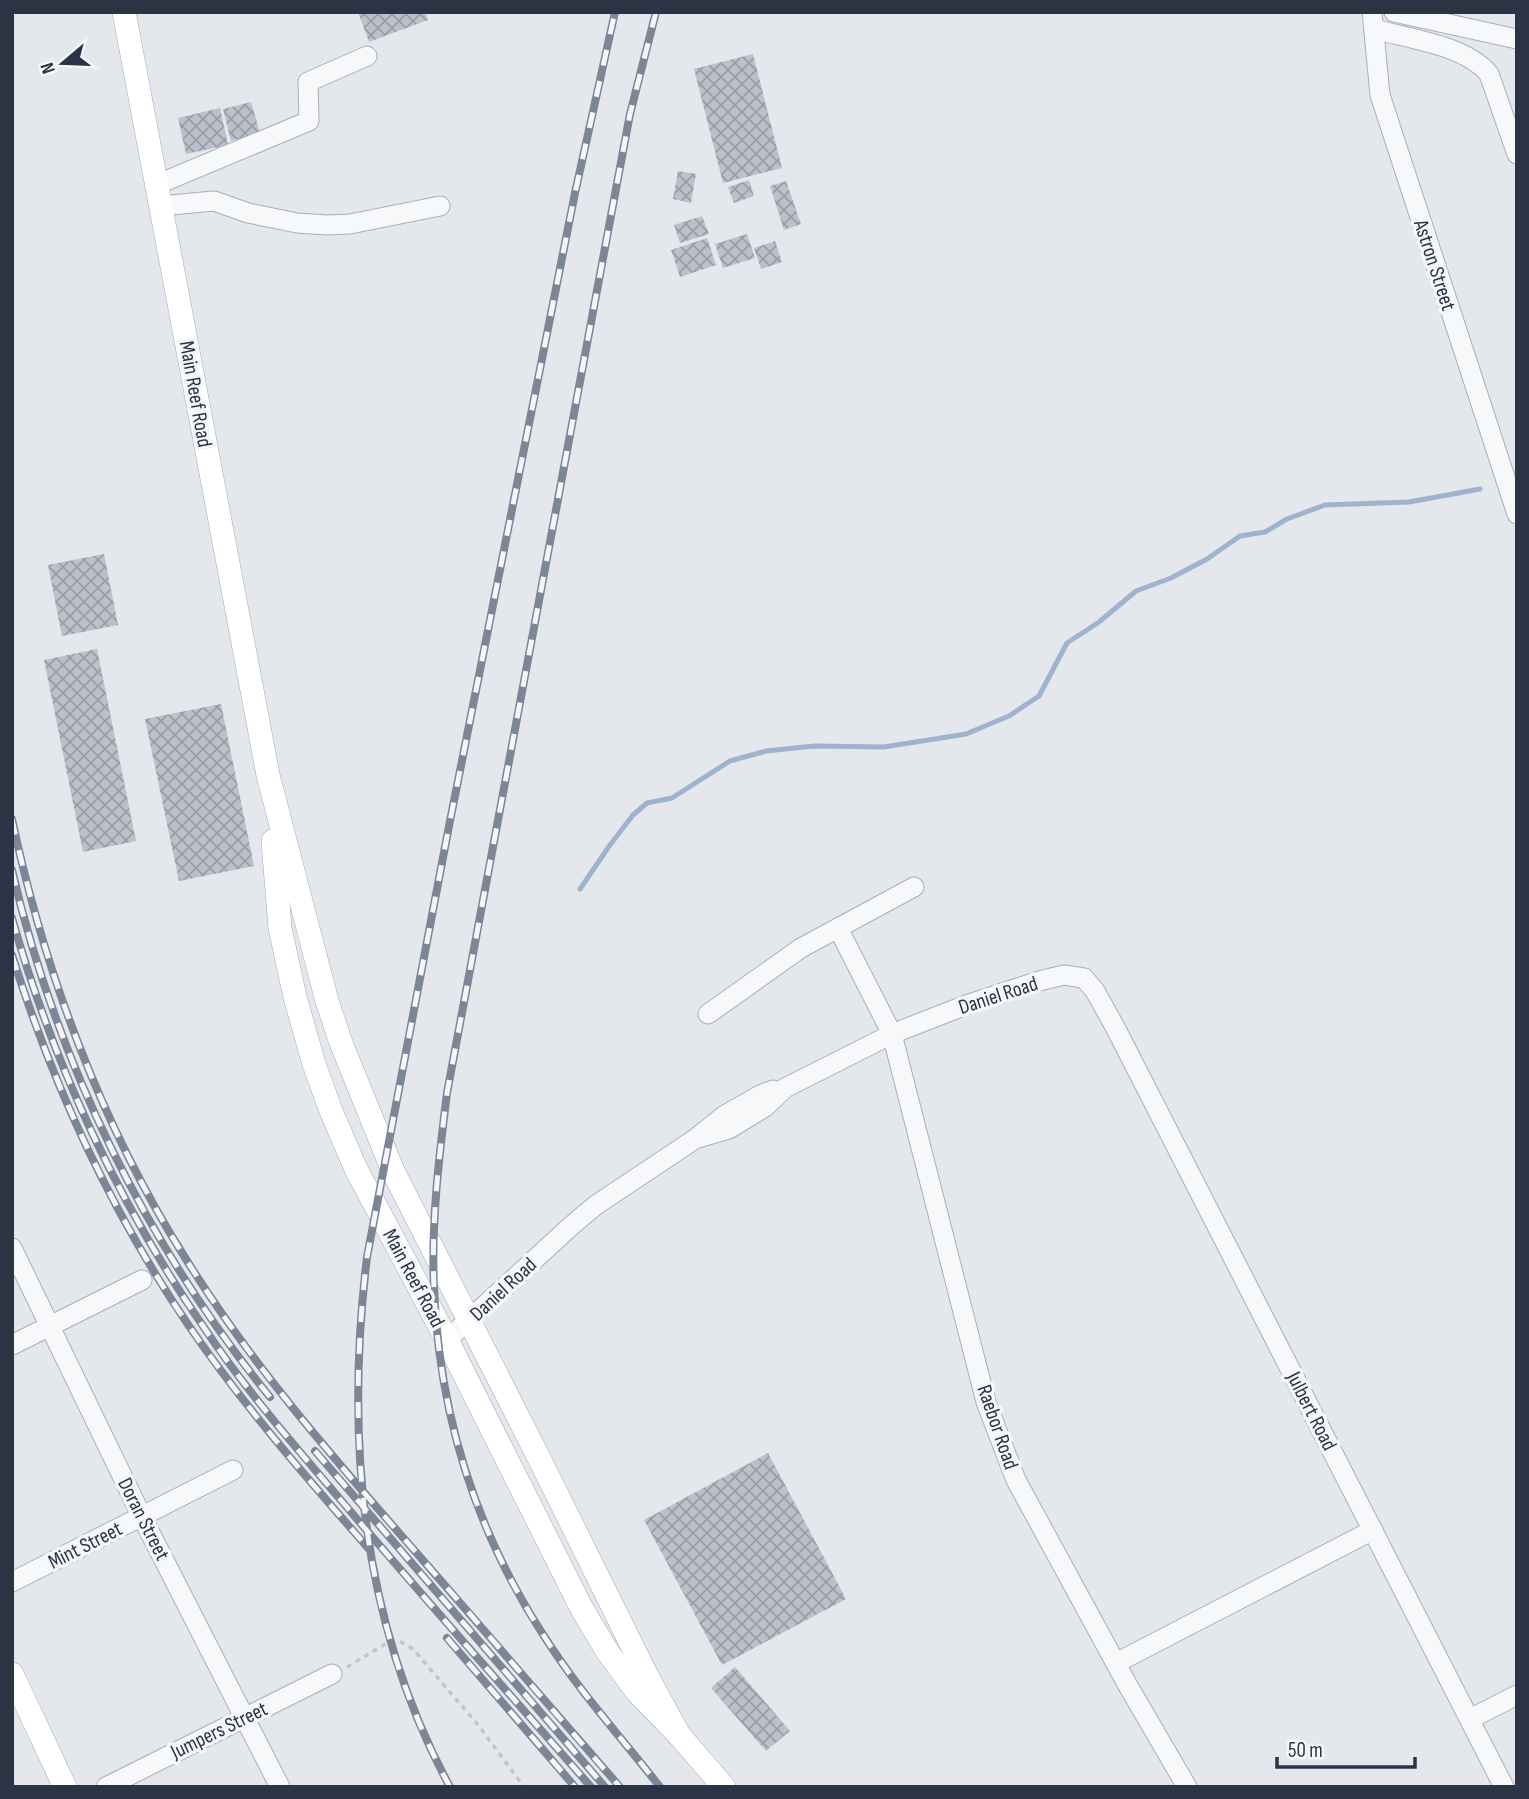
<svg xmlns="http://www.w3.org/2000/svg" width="1529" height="1799" font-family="'Sofia Sans Condensed',sans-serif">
<defs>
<pattern id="building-cross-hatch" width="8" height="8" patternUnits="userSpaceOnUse" patternTransform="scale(1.75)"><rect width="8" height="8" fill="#bbc0ca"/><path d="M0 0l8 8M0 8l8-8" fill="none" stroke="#989da6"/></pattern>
</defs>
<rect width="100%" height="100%" fill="#e4e7ec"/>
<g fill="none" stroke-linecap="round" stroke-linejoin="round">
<polyline stroke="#9fb4cc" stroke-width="5" points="580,889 610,845 633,815 647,803 672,798 730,761 766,751 814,746 884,747 966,734 1009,716 1039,696 1067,643 1099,622 1136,591 1171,578 1207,559 1240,536 1265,532 1287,519 1325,505 1409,502 1480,489"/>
</g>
<g fill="url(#building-cross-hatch)">
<polygon points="358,12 425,12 428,20 369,42"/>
<polygon points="753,54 782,168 723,183 694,69"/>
<polygon points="251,102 260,133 231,141 223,109"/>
<polygon points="220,108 228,145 186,154 178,118"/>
<polygon points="678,171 696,174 691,203 673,199"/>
<polygon points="749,180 754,196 734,203 728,187"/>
<polygon points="786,181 801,224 784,230 770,186"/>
<polygon points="702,216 709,234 680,243 674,225"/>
<polygon points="747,234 755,258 723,268 715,244"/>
<polygon points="707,238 716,265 680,277 671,250"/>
<polygon points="775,241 782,262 761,269 754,248"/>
<polygon points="104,554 118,625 62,636 48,565"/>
<polygon points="97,649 136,841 83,852 44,660"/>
<polygon points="221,704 254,866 179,881 145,719"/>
<polygon points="768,1453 846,1599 722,1665 644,1520"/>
<polygon points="735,1667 790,1731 766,1751 711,1688"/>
</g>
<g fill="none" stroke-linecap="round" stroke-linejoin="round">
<g stroke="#a9aeb7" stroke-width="21">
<g id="minor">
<polyline points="1372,12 1380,95 1517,514"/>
<polyline points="1394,12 1517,39"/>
<path d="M1374,29C1410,39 1465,45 1489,74L1517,154"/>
<polyline points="156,185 309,121 308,82 367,56"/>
<polyline points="160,206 214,201 248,213 297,223 327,225 350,224 440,206"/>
<polyline points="838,928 892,1034 986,1402 1016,1480 1127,1684 1187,1787"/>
<polyline points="708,1014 801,948 914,887"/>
<polyline points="695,1139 729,1129 765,1107 785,1088 892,1034 966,1005 1039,981 1064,975 1084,978 1095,991 1115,1027 1504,1787"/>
<polyline points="12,1248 142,1517 280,1787"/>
<polyline points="447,1340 571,1226 596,1205 695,1139 725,1115 760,1095 773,1090"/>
<polyline points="12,1345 142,1280"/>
<polyline points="12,1582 233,1470"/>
<polyline points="1116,1663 1373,1530"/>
<polyline points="1470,1719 1517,1695"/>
<polyline points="106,1787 332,1674"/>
</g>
</g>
<g stroke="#a3abb8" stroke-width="24">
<g id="major">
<polyline points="124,12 268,775 327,1001 341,1043 393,1171 538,1456 646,1674 679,1735"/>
<polyline points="273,841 280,928 295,997 314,1064 331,1111 356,1169 447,1340 582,1609 607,1651 637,1692 679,1735 724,1787"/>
<polyline points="12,1674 65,1787"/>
</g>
</g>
<polyline stroke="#c2c5cb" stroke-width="3.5" stroke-dasharray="5 5" stroke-linecap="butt" points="347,1667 387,1643 399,1641 413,1649 479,1726 524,1787"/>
<use href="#minor" stroke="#f7f8fa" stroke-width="19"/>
<use href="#major" stroke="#fff" stroke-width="23"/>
<g stroke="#7d8696" stroke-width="8">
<g id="rail">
<path d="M656,12L630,114L447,1093C439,1157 431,1223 434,1288C439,1414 475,1530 544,1636C578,1690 621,1737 660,1787"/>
<path d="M12,819C44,971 101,1124 184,1256C252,1366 336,1461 421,1558C488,1634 553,1711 620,1787"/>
<path d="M12,870C56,1061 147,1246 270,1397"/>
<path d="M12,918C53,1064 119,1205 205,1329C245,1389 293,1444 340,1499C422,1596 507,1691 591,1787"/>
<path d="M12,955C53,1086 112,1213 189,1326C243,1405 306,1477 369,1549"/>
<polyline points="315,1451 605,1787"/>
<polyline points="447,1638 575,1787"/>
<path d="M450,1787C361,1623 345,1439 367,1257L449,826L575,193L615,12"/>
</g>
</g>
<use href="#rail" stroke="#f4f6f9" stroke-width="5" stroke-dasharray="16" stroke-linecap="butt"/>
</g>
<g text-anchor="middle" stroke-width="7" stroke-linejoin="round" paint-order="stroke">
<g font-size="21" fill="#2b3445" stroke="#f4f6f9">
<text transform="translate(1435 265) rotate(72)" y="7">Astron Street</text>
<text transform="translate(196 394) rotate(80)" y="7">Main Reef Road</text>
<text transform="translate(998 995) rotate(-18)" y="7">Daniel Road</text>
<text transform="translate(414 1278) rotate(62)" y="7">Main Reef Road</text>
<text transform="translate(503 1289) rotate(-43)" y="7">Daniel Road</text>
<text transform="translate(1312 1411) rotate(63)" y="7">Julbert Road</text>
<text transform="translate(998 1427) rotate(71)" y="7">Raebor Road</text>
<text transform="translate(144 1519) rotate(63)" y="7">Doran Street</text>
<text transform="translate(85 1545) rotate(-27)" y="7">Mint Street</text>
<text transform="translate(219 1730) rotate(-26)" y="7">Jumpers Street</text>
</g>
</g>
<rect width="1529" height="1799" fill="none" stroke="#2b3445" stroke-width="28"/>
<g transform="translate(63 63) rotate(251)" stroke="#f4f6f9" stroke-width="5" paint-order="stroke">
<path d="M0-5L12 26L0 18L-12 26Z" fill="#2b3445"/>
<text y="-10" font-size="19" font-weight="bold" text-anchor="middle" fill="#2b3445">N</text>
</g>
<path d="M1277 1757v10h138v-10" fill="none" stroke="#2b3445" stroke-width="3.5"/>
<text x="1288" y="1757" font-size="21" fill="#2b3445" stroke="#f4f6f9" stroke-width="5" paint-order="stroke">50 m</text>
</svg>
